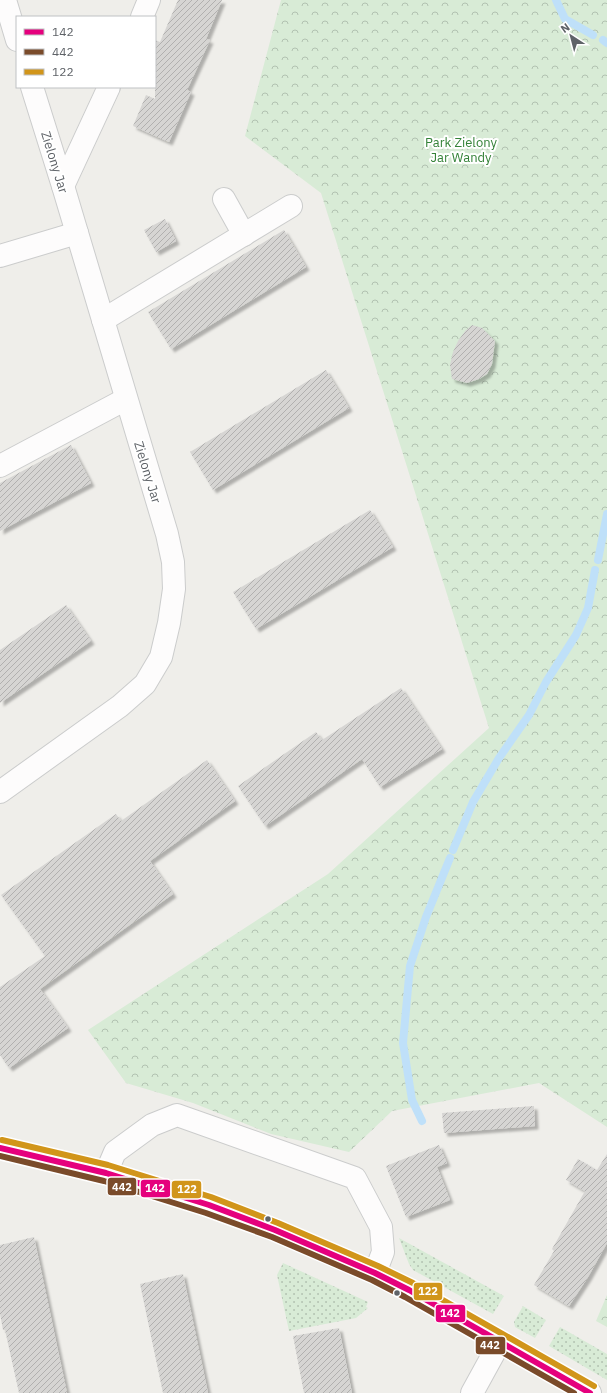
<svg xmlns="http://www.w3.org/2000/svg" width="607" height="1393" font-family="'IBM Plex Sans',sans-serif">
<defs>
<pattern id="grass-dots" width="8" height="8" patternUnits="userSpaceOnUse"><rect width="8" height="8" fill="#d8ebd6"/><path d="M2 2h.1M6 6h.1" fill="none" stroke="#b2c2b1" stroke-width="1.8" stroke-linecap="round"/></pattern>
<pattern id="park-crowns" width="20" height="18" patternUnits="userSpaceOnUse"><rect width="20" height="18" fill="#d8ebd6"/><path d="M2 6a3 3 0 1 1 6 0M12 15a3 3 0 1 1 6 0" fill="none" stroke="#b2c2b1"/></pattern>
<pattern id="building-hatch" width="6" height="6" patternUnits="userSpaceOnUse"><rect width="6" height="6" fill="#d6d5d3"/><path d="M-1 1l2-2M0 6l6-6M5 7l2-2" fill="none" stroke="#b1b0af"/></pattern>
<filter id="shadow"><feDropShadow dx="3.5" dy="3.5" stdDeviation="1" flood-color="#0004"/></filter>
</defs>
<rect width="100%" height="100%" fill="#efeeea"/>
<g fill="url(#grass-dots)">
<polygon points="399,1238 504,1296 493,1314 413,1270 409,1264"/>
<polygon points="283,1263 368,1302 366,1307 368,1308 356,1318 289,1331 277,1275"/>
<polygon points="523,1306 546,1320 535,1338 515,1327 514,1322"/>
<polygon points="560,1327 607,1354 607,1380 549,1346"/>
</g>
<g fill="url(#park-crowns)">
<polygon points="281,0 607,0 607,1127 539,1083 392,1111 349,1152 271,1134 193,1103 126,1083 88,1030 328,874 489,728 321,193 245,136"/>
<polygon points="607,1295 607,1327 596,1321"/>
</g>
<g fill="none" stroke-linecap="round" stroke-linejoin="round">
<g stroke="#bfe0f9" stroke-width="8">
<polyline points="556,0 565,19 593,35"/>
<polyline points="603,40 607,43"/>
<polyline points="598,560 607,514"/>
<polyline points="453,850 473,802 499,758 529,715 546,682 576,635 588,608 595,570"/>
<polyline points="422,1121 412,1100 403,1043 410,966 426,917 450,858"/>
</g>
</g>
<g fill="url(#building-hatch)" filter="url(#shadow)">
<polygon points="178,0 222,0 206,39 210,40 187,90 191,92 169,142 133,126 146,95 155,99 155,40 160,42"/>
<polygon points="165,219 176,241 156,252 144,230"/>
<polygon points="284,230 306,267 171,349 148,312"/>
<polygon points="472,325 482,328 495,341 492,364 487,374 479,379 467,383 452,379 450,365 453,352 458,341 465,331"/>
<polygon points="326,370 349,408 213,490 190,452"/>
<polygon points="71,445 91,483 0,531 0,483"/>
<polygon points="370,510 393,547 256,629 233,592"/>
<polygon points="66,605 91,641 0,703 0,650"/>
<polygon points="401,688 442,749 380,787 362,759 265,826 238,786 316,732 322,740"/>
<polygon points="207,760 235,801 150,861 173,894 40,989 68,1028 9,1068 0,1055 0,987 45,956 1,895 116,814 121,821"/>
<polygon points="534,1106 535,1126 444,1133 442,1113"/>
<polygon points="439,1145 447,1163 437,1167 450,1200 406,1217 386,1166"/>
<polygon points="607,1154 607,1243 588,1277 569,1306 534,1285 554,1251 552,1249 585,1191 566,1180 578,1159 597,1170"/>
<polygon points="34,1237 67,1393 19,1393 5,1330 3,1330 0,1314 0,1245"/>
<polygon points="183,1274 208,1393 163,1393 140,1284"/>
<polygon points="339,1328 352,1393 304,1393 293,1336"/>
</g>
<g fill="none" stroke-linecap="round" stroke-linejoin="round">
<g stroke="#cbcccc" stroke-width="24">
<g id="minor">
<polyline points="5,0 17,40"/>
<polyline points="142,17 149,0"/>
<polyline points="63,186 109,87"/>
<polyline points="224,199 244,235"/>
<polyline points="0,256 77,233"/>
<polyline points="103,320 291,206"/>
<polyline points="0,466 126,399"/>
<polyline points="0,792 120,706 145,684 161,657 169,623 174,589 173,562 167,534 63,186 32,87"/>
<polyline points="0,1148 106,1173 209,1205 275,1230 375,1273 409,1290 590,1393"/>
<polyline points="106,1173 115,1152 152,1125 177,1115 355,1178 381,1227 383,1252 375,1273"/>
<polyline points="472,1393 500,1342"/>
</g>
</g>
<use href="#minor" stroke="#fdfcfc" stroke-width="22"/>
<g stroke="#fff" stroke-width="9">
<polyline id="bus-1" points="0,1148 106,1173 209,1205 275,1230 375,1273 409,1290 590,1393"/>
</g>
<g stroke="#fff" stroke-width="9">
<polyline id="bus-2" points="0,1156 104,1181 206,1213 272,1237 372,1280 405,1297 574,1393"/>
</g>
<g stroke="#fff" stroke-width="9">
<polyline id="bus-3" points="2,1140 108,1165 211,1197 278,1223 378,1266 413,1283 594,1386"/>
</g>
<use href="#bus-1" stroke="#e5007d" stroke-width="6"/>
<use href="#bus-2" stroke="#7a4b2a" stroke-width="6"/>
<use href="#bus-3" stroke="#d1951a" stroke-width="6"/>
</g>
<g fill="#5f6368" stroke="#fff" stroke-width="1.5">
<circle cx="268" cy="1219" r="3.5"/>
<circle cx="397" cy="1293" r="3.5"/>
</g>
<g text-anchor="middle" stroke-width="4" stroke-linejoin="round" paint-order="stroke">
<g font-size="13" fill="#348238" stroke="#fff">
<text x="461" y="147">Park Zielony<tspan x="461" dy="15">Jar Wandy</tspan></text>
</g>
<g font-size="13" fill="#5f6368" stroke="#fff">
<text transform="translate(55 162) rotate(73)" y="5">Zielony Jar</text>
<text transform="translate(148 472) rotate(73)" y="5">Zielony Jar</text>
</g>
</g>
<g stroke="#fff" stroke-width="1.5">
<rect x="107" y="1177" width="30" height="19" rx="4" fill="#7a4b2a"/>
<rect x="140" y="1179" width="31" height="19" rx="4" fill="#e5007d"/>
<rect x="171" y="1180" width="31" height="19" rx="4" fill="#d1951a"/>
<rect x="413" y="1282" width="30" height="19" rx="4" fill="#d1951a"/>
<rect x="435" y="1304" width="31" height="19" rx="4" fill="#e5007d"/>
<rect x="475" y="1336" width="31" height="19" rx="4" fill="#7a4b2a"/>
</g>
<g font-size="11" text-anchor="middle" font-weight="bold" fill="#fff">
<text x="122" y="1191">442</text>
<text x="155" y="1192">142</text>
<text x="187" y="1193">122</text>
<text x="428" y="1295">122</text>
<text x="450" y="1317">142</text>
<text x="490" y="1349">442</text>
</g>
<rect x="16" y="16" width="140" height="72" fill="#ffffff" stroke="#bfc1c3"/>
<rect x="24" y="29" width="20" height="6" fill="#e5007d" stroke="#bfc1c3"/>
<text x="52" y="36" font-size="12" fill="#5f6368">142</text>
<rect x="24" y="49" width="20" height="6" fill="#7a4b2a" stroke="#bfc1c3"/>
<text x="52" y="56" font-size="12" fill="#5f6368">442</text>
<rect x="24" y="69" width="20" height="6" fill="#d1951a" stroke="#bfc1c3"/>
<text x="52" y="76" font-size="12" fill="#5f6368">122</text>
<g transform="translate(571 36) rotate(324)" stroke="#ffffff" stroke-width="3" paint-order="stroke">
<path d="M0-3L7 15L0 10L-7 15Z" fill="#5f6368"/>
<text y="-6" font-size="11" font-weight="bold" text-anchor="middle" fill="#5f6368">N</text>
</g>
</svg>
